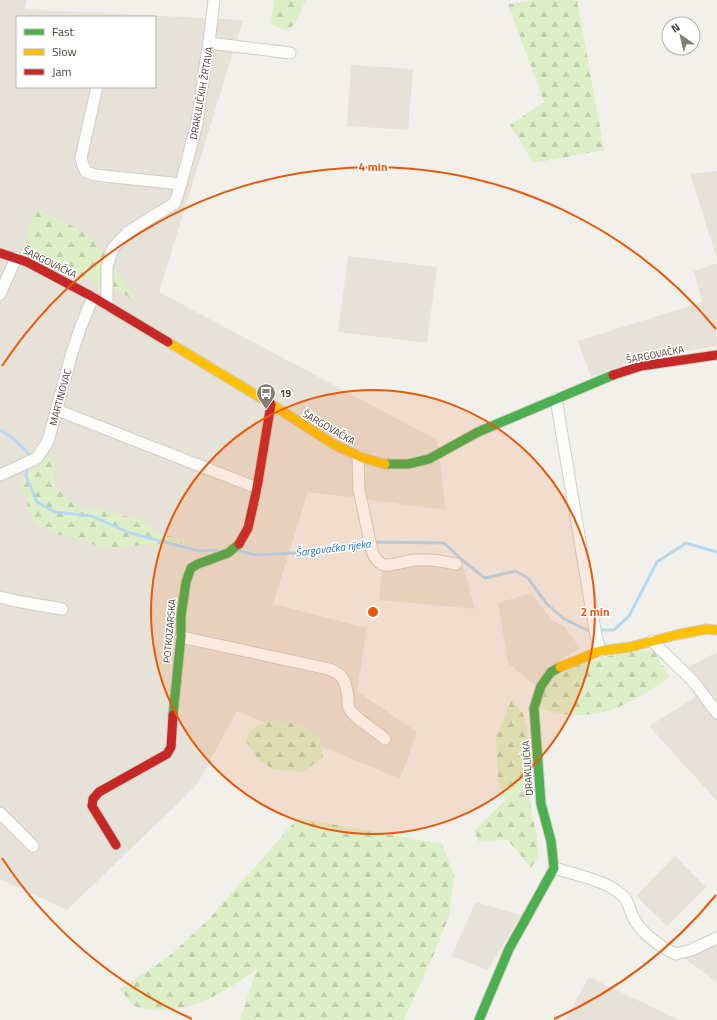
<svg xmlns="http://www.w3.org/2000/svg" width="717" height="1020" font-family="'Titillium Web',sans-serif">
<defs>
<pattern id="forest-firs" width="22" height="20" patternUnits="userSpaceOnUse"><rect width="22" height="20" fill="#ddefc7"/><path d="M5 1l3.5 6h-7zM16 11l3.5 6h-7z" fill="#bfceac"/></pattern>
</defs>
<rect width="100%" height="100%" fill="#f2f0ea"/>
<g fill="#e7e2d7" fill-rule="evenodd">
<path d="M0,0H27L25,9L243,20L159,292L437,440L446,510L308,492L273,604L367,628L357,691L417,732L400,779L237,711L196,786L67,910L0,879ZM17,17H155V87H17Z"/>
<polygon points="351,65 413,69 408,130 347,126"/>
<polygon points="717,171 717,259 690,174"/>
<polygon points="348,256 437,267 427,343 338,332"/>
<polygon points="717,263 717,346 641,358 591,377 578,341 702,302 694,271"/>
<polygon points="383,560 464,568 475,609 379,600"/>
<polygon points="531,593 552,620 565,627 580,648 556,663 536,686 508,663 498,603"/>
<polygon points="717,652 717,801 649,726 696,697 688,667"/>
<polygon points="675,856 706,887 667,926 636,896"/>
<polygon points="476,902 521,915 488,970 451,956"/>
<polygon points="717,941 717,982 684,958"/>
<polygon points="589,977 679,1020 565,1020"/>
</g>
<g fill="url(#forest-firs)">
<polygon points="274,0 306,0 295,24 286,30 271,25"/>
<polygon points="536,0 577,0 604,150 534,163 510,125 544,102 508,4"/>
<path d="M36,210C49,216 65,221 78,229C104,246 120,275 136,300L22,251Z"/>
<polygon points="52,453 55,486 69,500 84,509 102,510 140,520 161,534 192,542 101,548 86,541 55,534 35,523 28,506 21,479"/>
<path d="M628,651H654L670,677C636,699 613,717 571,715C559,714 546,710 534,708L551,672Z"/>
<polygon points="512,699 523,714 527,728 527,774 532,816 537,836 538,856 531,868 507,839 479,842 474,831 505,800 498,780 496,736"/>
<path d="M267,721C286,722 308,722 319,740C322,744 322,753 323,758L302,772L274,770L258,759L246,741L250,730Z"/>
<path d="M298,818L442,844L454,876L449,916L433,956L404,1020H240L257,969C223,994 180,1020 136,1007C130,1003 125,995 120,989L167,958L208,920Z"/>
</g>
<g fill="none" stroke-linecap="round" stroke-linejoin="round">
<g stroke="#b6d8f4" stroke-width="3">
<polyline points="0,430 14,439 28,453 28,459"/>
<polyline points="27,466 26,476 37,502 55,512 92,516 130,533 199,551 216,550"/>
<polyline points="239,551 256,555 316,552 368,542 444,543 461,559 485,578 515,571 528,578 546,603 564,619 587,630 592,630"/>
<polyline points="597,630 614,630 629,616 657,562 686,543 717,552"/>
</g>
<g stroke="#d0cec7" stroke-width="13">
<g id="street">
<polyline points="209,43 290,53"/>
<polyline points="97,87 81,158 83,165 86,172 95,175 181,184"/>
<polyline points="0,294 16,258"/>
<polyline points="107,305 107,266 113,248 128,232 175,203 181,184 197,123 206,60 209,43 214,0"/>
<polyline points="556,399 596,636 600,651"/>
<polyline points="57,410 257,488"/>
<path d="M358,456L359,490L372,551C374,556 377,563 384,565C394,566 405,561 415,560C430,559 442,561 456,564"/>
<polyline points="0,475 37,458 48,441 71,356 81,326 93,297"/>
<polyline points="0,597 16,601 62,609"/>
<path d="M181,637L329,669C345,675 346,683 348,698C348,702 348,705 349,708C355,720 375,729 385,739"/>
<polyline points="652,641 693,681 717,713"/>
<polyline points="0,813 33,846"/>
<path d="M554,868C573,874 608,881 622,895C629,901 629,909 633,917C641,933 660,947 676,954L691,950L717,938"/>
</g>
</g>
<g stroke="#d2cdc0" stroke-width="11">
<g id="fast">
<polyline points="385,464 408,464 429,459 478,432 613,375"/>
<polyline points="173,715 181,637 181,616 186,582 191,568 198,564 228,553 239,544"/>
<polyline points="479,1020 509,949 554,868 551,841 541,804 534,708 541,686 551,672 560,667"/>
</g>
</g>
<g stroke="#d2cdc0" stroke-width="11">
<g id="slow">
<polyline points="168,342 271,404 333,444 363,458 385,464"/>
<polyline points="560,667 600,651 630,647 676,635 706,629 717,630"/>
</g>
</g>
<g stroke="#d2cdc0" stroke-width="11">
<g id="jam">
<polyline points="0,253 27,262 93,297 168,342"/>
<polyline points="613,375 641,366 717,355"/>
<polyline points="239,544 248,528 257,488 271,404"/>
<polyline points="116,845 92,806 93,799 99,792 167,754 171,747 173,715"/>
</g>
</g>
<use href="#street" stroke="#fdfdfc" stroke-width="11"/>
<use href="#fast" stroke="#4caf50" stroke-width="9"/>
<use href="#slow" stroke="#ffc107" stroke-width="9"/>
<use href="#jam" stroke="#c62828" stroke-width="9"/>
</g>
<circle cx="373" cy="612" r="222" fill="#e8590c" fill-opacity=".12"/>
<g fill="none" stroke="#e8590c" stroke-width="2">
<circle cx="373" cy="612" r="222"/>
<path d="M716 895A445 445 0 0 1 554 1019M192 1019A445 445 0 0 1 2 858M2 366A445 445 0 0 1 716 329"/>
</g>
<defs>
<g id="bus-pin" transform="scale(1)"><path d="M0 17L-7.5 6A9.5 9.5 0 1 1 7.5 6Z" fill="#847f74" stroke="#fff"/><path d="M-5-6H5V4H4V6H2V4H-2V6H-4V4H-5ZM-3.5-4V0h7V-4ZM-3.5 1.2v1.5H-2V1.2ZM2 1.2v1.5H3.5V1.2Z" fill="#fff"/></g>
</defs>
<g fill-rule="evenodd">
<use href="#bus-pin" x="266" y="393"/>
</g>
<g text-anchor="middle" stroke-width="3" stroke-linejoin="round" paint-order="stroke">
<g font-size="10" fill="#494234" stroke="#fff">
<text transform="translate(201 93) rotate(-80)" y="4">DRAKULIĆKIH ŽRTAVA</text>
<text transform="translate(50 262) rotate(26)" y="4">ŠARGOVAČKA</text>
<text transform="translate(655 354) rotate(-11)" y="4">ŠARGOVAČKA</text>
<text transform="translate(60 397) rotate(-75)" y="4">MARTINOVAC</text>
<text transform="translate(329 427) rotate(30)" y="4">ŠARGOVAČKA</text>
<text transform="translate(169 631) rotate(-85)" y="4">POTKOZARSKA</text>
<text transform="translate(527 768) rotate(-94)" y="4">DRAKULIĆKA</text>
</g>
<g font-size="10" font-weight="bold" fill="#494234" stroke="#fff" text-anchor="start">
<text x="280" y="397">19</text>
</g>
<g font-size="11" font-style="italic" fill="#2176c1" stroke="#fff">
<text transform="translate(333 548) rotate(-7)" y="4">Šargovačka rijeka</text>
</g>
</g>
<circle cx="373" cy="612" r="6" fill="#e8590c" stroke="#fff" stroke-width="2"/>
<g font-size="12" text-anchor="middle" font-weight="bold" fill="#e8590c" stroke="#fff" stroke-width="3" stroke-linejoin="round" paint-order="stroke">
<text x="373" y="171">4 min</text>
<text x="595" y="616">2 min</text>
</g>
<rect x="16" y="16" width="140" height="72" fill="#ffffff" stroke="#b6b3ae"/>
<rect x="24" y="29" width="20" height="6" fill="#4caf50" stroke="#b6b3ae"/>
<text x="52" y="36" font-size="12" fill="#494234">Fast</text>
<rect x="24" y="49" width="20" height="6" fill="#ffc107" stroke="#b6b3ae"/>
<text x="52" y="56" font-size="12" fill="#494234">Slow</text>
<rect x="24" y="69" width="20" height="6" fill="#c62828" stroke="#b6b3ae"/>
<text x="52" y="76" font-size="12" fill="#494234">Jam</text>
<g transform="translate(681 36) rotate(326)"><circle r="19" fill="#ffffff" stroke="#b6b3ae"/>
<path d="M0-3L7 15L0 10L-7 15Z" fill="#847f74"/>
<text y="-6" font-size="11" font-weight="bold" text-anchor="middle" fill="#494234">N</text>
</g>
</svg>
